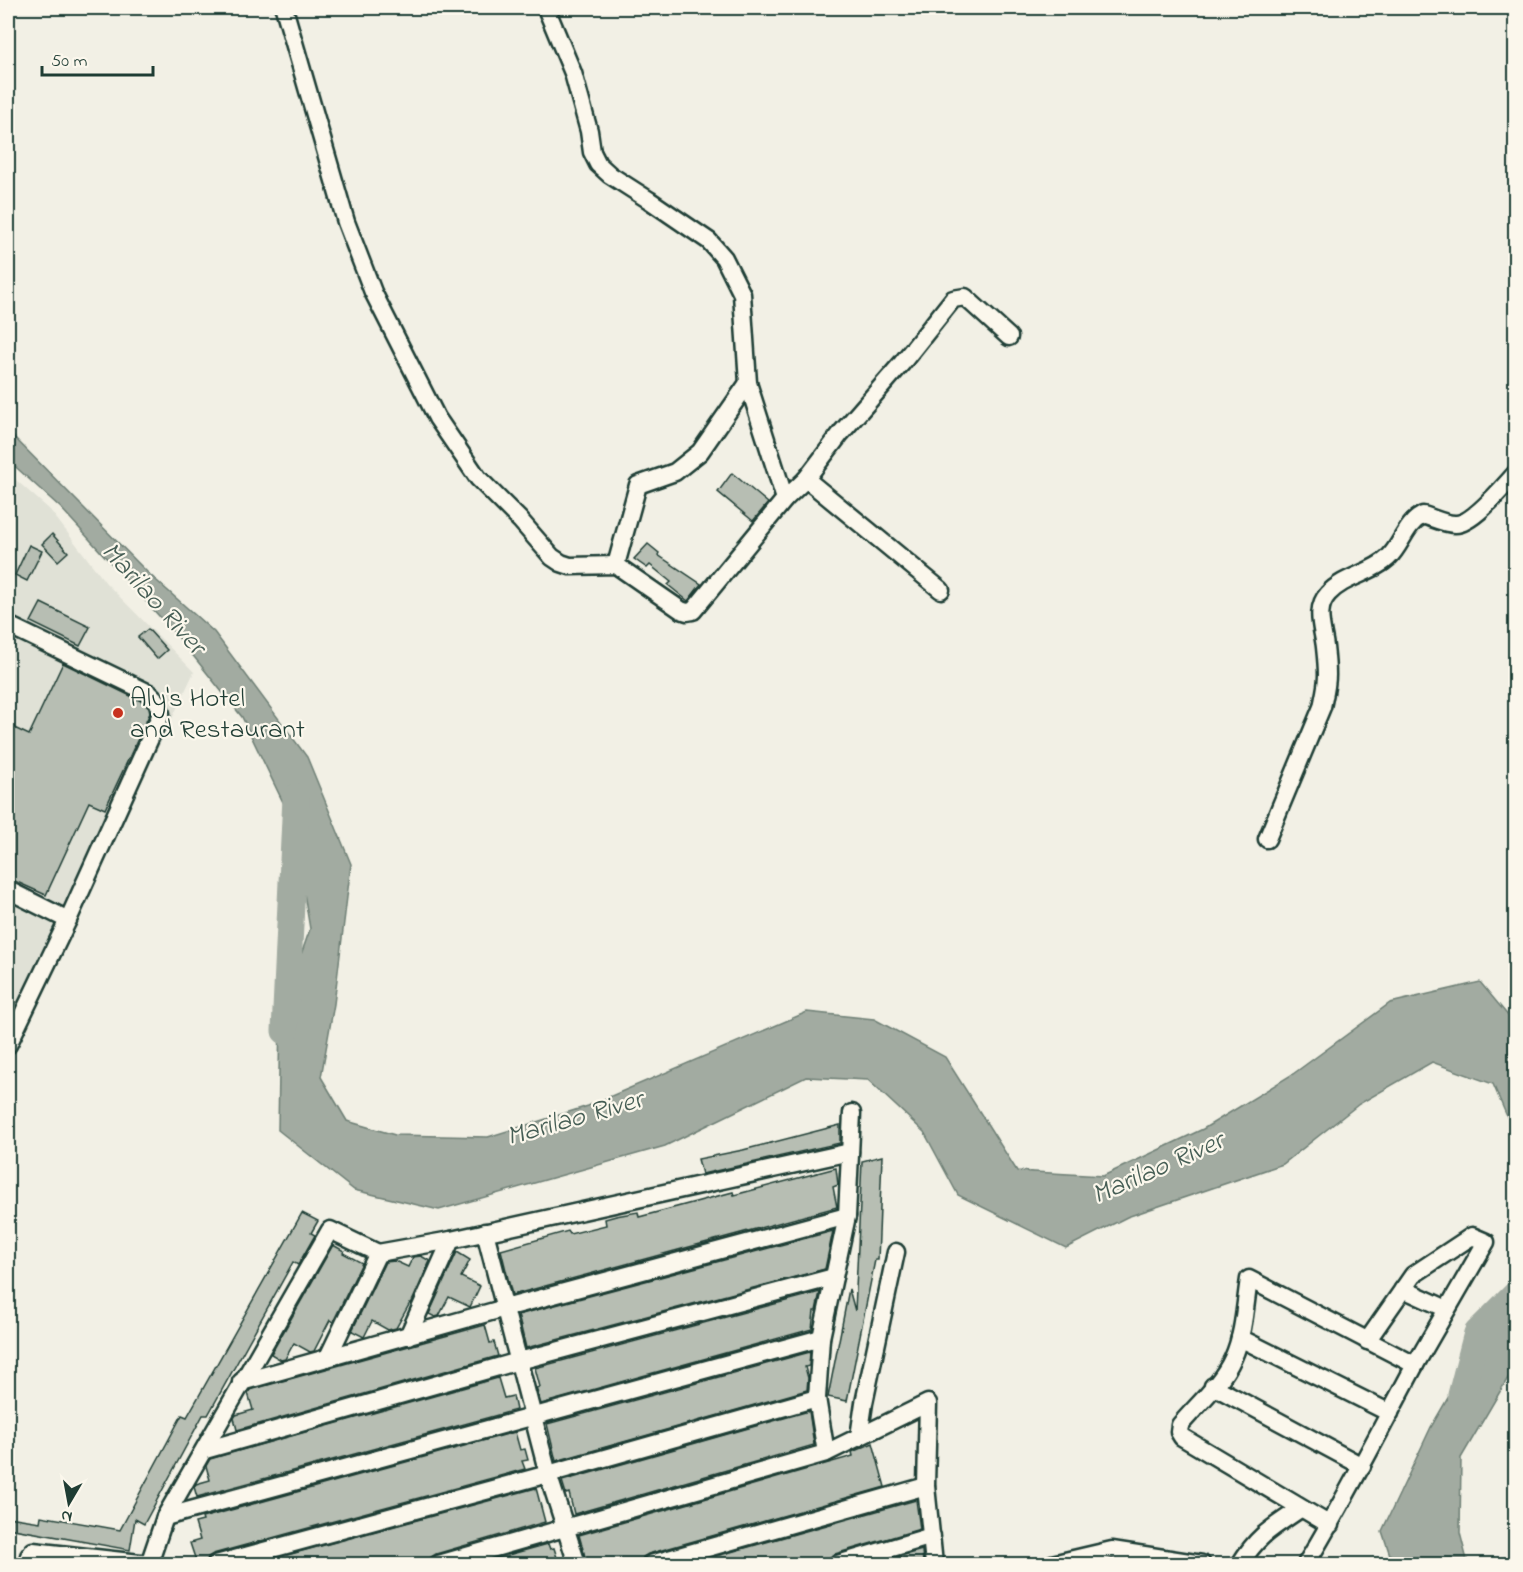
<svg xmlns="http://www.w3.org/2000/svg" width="1523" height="1572" font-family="'Indie Flower',sans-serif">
<rect width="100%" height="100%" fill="#f2f0e5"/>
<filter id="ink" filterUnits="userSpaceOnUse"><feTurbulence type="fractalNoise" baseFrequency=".0167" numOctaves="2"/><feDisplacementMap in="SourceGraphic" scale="12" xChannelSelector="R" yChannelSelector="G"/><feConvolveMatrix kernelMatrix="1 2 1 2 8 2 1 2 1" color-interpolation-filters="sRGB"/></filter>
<g filter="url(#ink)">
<polygon fill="#e0e1d6" points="8,473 50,510 106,583 194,672 8,1067"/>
<g fill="#a2aba1" stroke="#6e7f75" stroke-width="1.5">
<polygon points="8,431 148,573 214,632 307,757 351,864 334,1004 321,1077 347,1121 395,1135 488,1137 588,1106 807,1012 874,1019 945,1057 1017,1171 1103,1176 1203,1129 1293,1074 1390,1003 1480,982 1515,1024 1515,1135 1493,1084 1432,1062 1359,1104 1283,1164 1127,1217 1066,1248 958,1195 924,1132 868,1080 806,1077 665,1146 439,1210 354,1190 278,1130 280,1015 310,929 292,821 242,717 179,638 61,508 8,460"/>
<polygon points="1515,1268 1515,1366 1461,1458 1460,1533 1468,1564 1393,1564 1382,1531 1431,1427 1496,1315"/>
</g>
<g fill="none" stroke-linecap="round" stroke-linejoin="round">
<g stroke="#a2aba1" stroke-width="27">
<polyline points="285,1031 296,797"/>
<polyline points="1461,1395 1477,1333 1516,1294"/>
</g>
</g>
<g fill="#b7beb3" stroke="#1f3d34" stroke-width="1.5">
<polygon points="732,473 768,503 753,521 718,492"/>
<polygon points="52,534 68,552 58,561 42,544"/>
<polygon points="648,544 659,553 658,555 701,584 688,601 668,585 671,582 650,565 647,568 634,559"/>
<polygon points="29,545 42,551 27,581 15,575"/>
<polygon points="41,603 90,627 80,646 31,622"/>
<polygon points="148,629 167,650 157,659 138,637"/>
<polygon points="63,663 143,702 149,707 150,713 105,809 89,802 46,895 8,878 8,725 29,735"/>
<polygon points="840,1125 840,1143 702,1174 698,1159 743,1150"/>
<polygon points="882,1156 878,1260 875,1260 847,1401 828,1397 849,1289 855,1311 862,1161"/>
<polygon points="836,1168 838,1185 833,1187 837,1207 512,1295 501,1250 568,1231 570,1234 606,1225 605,1219 616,1216 638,1212 639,1217 733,1192 734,1195"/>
<polygon points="302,1213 318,1221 311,1233 315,1235 298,1265 293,1262 208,1415 203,1415 144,1524 135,1519 130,1550 8,1528 8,1517 40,1522 41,1516 120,1530 182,1415 187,1417"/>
<polygon points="833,1231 825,1269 526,1348 518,1315"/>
<polygon points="333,1245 344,1251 343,1253 362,1263 333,1322 330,1320 314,1351 310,1352 294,1343 285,1359 281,1360 271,1354"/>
<polygon points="457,1252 470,1260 461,1277 480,1286 470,1307 449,1297 439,1316 435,1317 429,1314"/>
<polygon points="421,1256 430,1261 411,1304 410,1303 396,1328 388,1330 372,1321 364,1337 352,1331 385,1262 395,1261 408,1267 413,1257"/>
<polygon points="820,1292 816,1311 814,1311 812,1329 541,1404 536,1388 540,1387 535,1368"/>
<polygon points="485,1325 490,1343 494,1342 498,1356 237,1430 234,1418 236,1415 253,1410 248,1393 250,1390"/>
<polygon points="810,1352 809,1366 805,1367 808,1378 807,1390 556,1461 547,1424"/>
<polygon points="498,1378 504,1398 513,1396 516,1410 197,1497 194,1487 196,1484 210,1480 206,1466 210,1459"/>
<polygon points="809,1411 814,1445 574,1514 569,1493 566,1494 562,1481"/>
<polygon points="515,1432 520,1450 525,1449 528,1460 522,1461 525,1469 213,1554 208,1557 206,1564 197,1564 190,1543 200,1540 195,1523 203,1521 202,1518"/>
<polygon points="873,1443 885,1487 648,1554 643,1557 641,1564 621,1564 621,1561 608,1564 587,1564 579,1535 853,1456 852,1452"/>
<polygon points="536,1488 545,1522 436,1554 431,1557 429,1564 419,1564 418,1559 398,1564 254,1564"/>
<polygon points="916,1500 920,1529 835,1554 830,1557 828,1564 688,1564"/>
<polygon points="548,1544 550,1549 554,1548 559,1564 475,1564"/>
<polygon points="922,1550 923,1564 873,1564"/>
</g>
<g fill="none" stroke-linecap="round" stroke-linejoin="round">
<g stroke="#1f3d34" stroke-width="21">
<g id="minor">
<polyline points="284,8 346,222 373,292 437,418 478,478 520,520 552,557 561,563 570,566 616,565 681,610 687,612 693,611 785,499 806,479 841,433 902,363 953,299 965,297 1009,337"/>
<polyline points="546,8 573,73 589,131 592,152 598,164 610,175 649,200 709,241 724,258 742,294 748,383 785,499"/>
<polyline points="806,479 941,590"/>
<polyline points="616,565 638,485 675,472 700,452 748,383"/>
<polyline points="8,625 149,693 158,702 161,714 68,920 8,1045"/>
<path d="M1267,839L1322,707C1324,697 1327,686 1327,675C1327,666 1326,656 1325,647C1323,629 1314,609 1328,594C1344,576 1371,574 1388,558C1402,545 1405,524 1423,515C1433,518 1445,524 1455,524C1472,525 1504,486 1516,473"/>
<polyline points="8,890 68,920"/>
<polyline points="852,1113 847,1216 821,1338 817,1398 826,1453 928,1403 926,1486 934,1564"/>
<polyline points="485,1232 548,1474 577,1564"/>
<polyline points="1403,1289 1447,1309"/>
<polyline points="408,1336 451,1240"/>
<polyline points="1240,1338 1390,1413"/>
<polyline points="1367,1341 1413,1275 1472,1236 1486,1242 1415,1365"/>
<polyline points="328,1357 378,1253"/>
<polyline points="241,1382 505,1308 847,1216"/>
<polyline points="1213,1386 1362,1466"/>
<polyline points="859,1437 864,1403 896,1252"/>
<polyline points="205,1450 519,1361 834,1277"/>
<polyline points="165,1517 821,1338"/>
<polyline points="28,1564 29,1556 33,1551 149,1564"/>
<polyline points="149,1564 165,1517 330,1230 378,1253 451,1240 850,1152"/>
<polyline points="216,1564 548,1474 817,1398"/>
<polyline points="439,1564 826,1453"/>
<polyline points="651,1564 926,1486"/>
<polyline points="838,1564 932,1536"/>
<polyline points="1052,1564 1112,1550 1202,1564"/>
<path d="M1240,1564C1258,1535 1272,1528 1300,1509"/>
<path d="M1306,1564C1345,1500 1379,1432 1415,1365L1249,1279C1245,1305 1244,1334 1233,1358C1222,1383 1198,1404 1180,1425L1179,1432L1182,1437L1330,1525"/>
</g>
</g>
<use href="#minor" stroke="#fbf7ec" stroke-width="16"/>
</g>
</g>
<circle fill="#c8321e" stroke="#fbf7ec" stroke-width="2" cx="118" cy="713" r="6"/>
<g text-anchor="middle" stroke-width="4.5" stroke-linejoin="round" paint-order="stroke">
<g font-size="27" fill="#1f3d34" stroke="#fbf7ec" text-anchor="start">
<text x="130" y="706">Aly's Hotel<tspan x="130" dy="31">and Restaurant</tspan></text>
</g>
<g font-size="28" font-style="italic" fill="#465e55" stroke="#fbf7ec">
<text transform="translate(155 597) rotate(48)" y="10">Marilao River</text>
<text transform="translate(574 1116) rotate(-16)" y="10">Marilao River</text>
<text transform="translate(1157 1166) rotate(-24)" y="10">Marilao River</text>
</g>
</g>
<rect width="1523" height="1572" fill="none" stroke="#fbf7ec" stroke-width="30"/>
<rect x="15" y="15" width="1493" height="1542" fill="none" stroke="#1f3d34" stroke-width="2" filter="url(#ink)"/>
<g transform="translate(69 1503) rotate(190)" stroke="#fbf7ec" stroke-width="4.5" paint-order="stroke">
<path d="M0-4.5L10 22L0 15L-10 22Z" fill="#1f3d34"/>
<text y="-9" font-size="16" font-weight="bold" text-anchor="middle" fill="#1f3d34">N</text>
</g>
<path d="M42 66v9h111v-9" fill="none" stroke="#1f3d34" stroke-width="3"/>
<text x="51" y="66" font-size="18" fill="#1f3d34" stroke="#fbf7ec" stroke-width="4.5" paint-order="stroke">50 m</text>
</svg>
